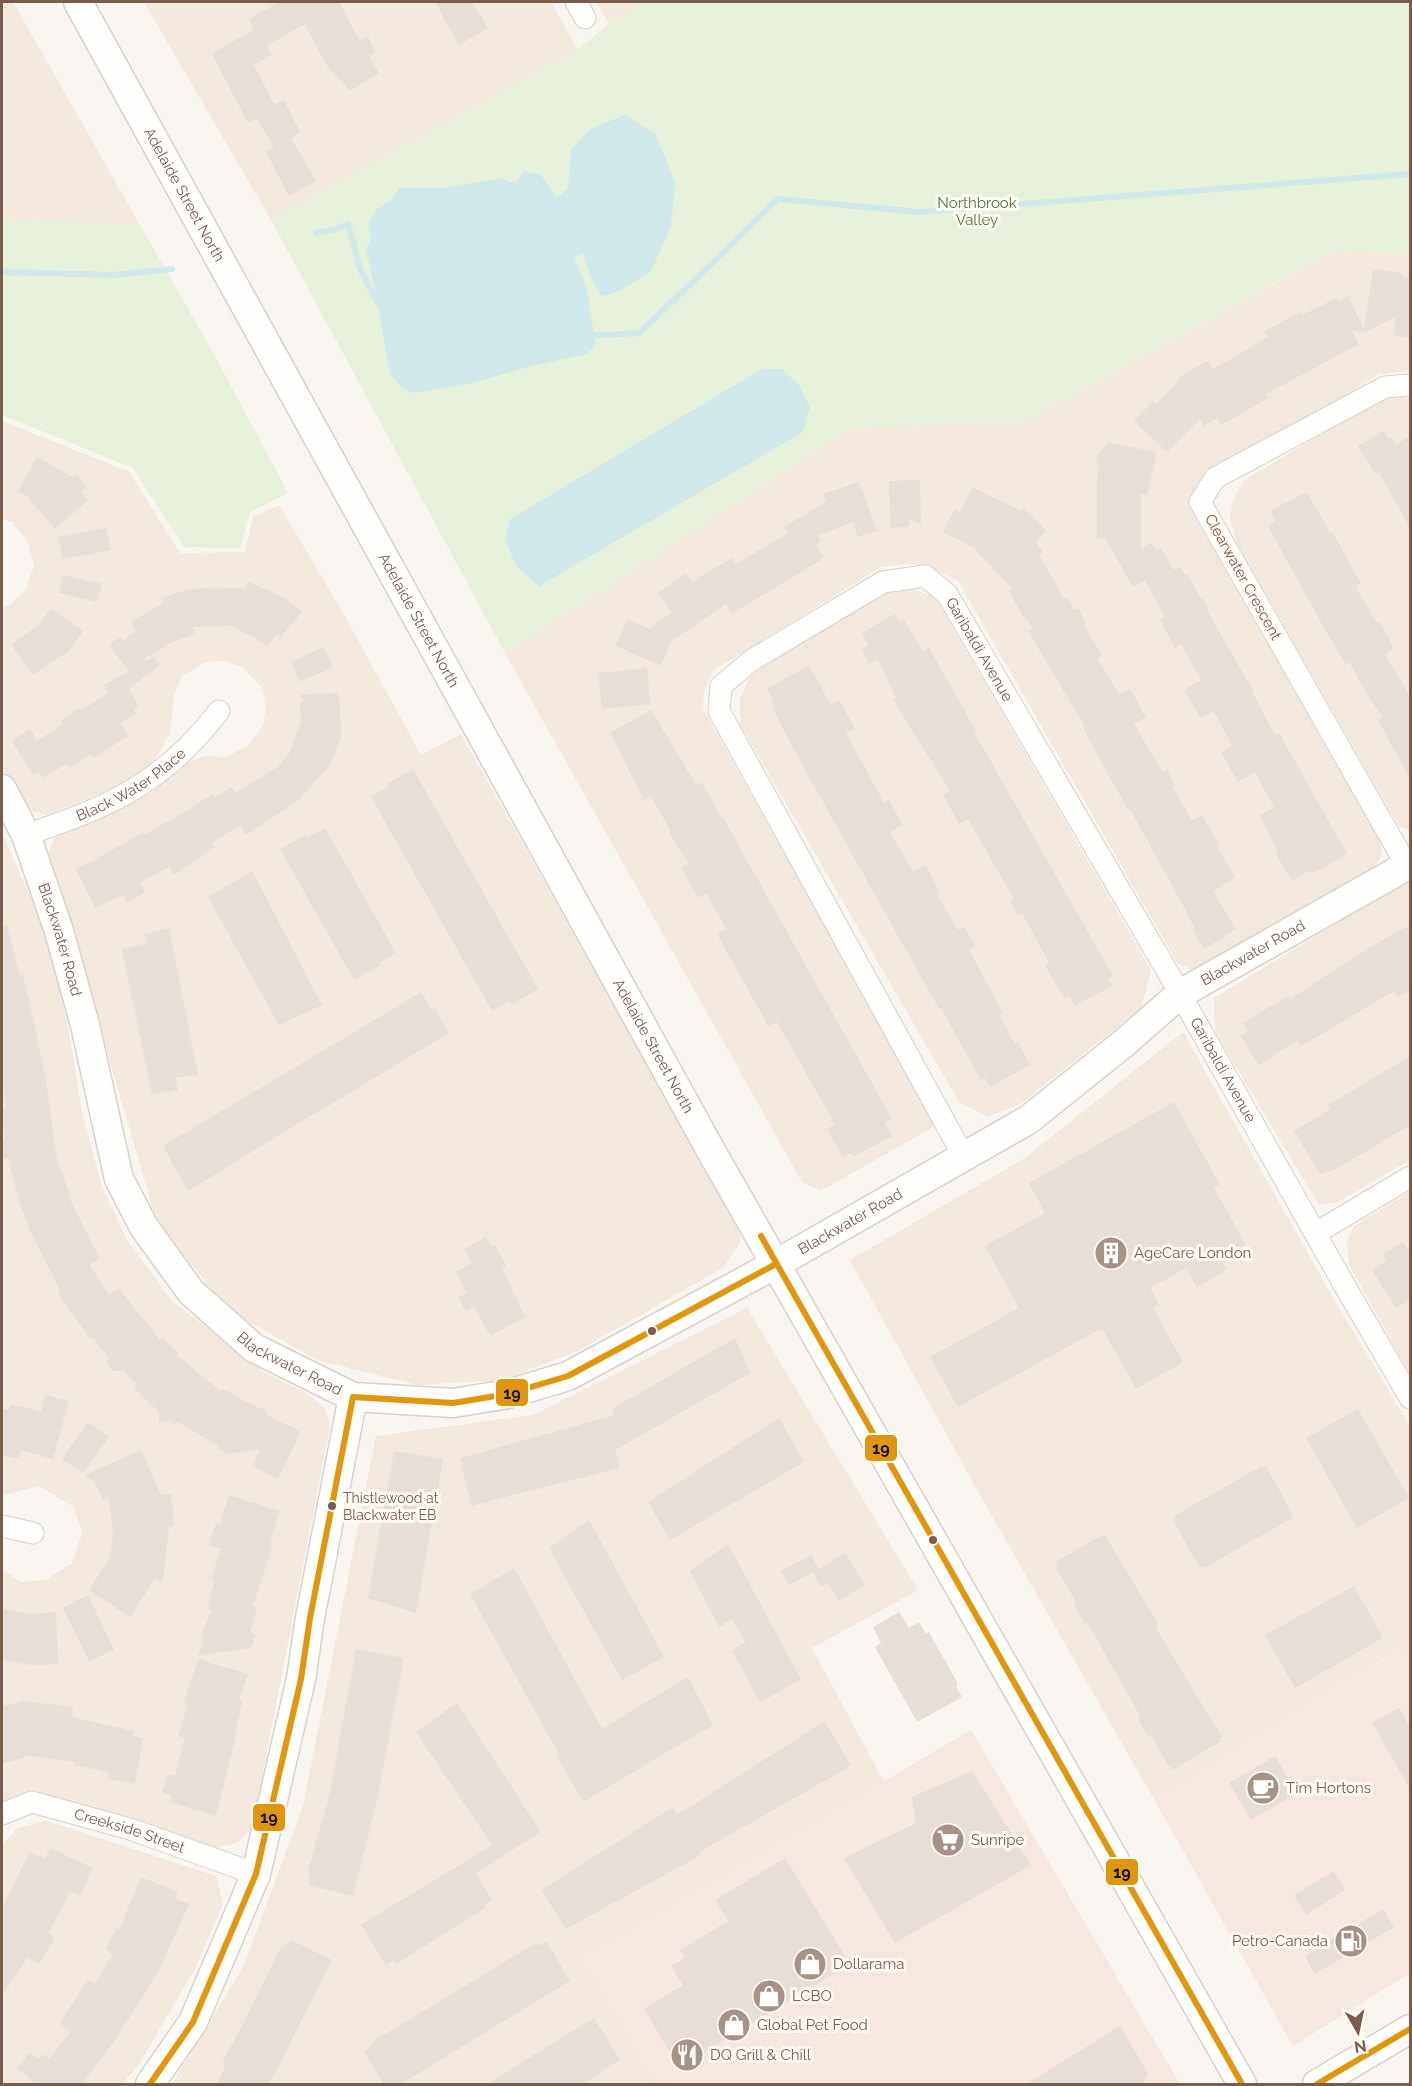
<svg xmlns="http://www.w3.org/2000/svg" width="1412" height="2086" font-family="Raleway,sans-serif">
<rect width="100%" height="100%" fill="#f9f5f0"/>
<g fill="#f2e8de">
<polygon points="2,2 13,2 140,225 2,219"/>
<polygon points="144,2 551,2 578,50 271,220"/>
<polygon points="596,2 646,2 609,23"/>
<polygon points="1333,251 1410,254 1410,372 1408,371 1380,374 1219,468 1195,512 1201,528 1380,841 1382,855 1374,867 1208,964 1194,970 1178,964 958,581 935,569 910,564 881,567 714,670 704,691 703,709 937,1125 821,1191 802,1182 505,653 852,428 1026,421"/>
<polygon points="1399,396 1410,399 1410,831 1398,825 1237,543 1230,518 1233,499 1245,480 1375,402"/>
<polygon points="2,421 129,472 180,553 245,552 253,517 279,505 341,609 421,755 461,734 735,1221 741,1240 724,1267 578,1351 503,1380 417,1385 317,1360 230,1311 157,1223 49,853 53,840 61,832 151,793 183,764 205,756 226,757 249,745 263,725 266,710 263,689 243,668 226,661 205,662 181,677 174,696 170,733 155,760 130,781 47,815 25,809 2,769 2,608 10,605 26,589 34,566 28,542 12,522 2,519"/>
<polygon points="911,589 935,597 1151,970 1141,1008 1022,1103 988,1117 959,1102 740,724 740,698 751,675 877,595"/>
<polygon points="2,833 34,905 50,948 69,1031 82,1113 102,1187 127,1240 172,1301 264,1372 310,1395 325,1409 330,1426 252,1829 237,1843 215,1848 69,1801 28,1792 2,1803 2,1570 21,1582 46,1580 72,1563 82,1534 74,1507 39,1486 2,1495"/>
<polygon points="1410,879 1410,1160 1338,1202 1319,1205 1215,1032 1214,998"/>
<polygon points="1183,1032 1332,1296 1410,1426 1410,1666 1400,1649 1155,1801 981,1497 850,1260 1025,1158"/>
<polygon points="1410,1192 1410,1375 1349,1264 1347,1242 1354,1226"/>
<polygon points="747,1308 918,1590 812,1648 884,1782 584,1958 658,2084 172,2084 244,1965 303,1806 376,1436 533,1415"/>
<polygon points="47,1821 216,1876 223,1904 196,1967 139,2064 122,2084 2,2084 2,1845 17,1828"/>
</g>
<g fill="#f6e8e1">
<polygon points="1401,1649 1410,1666 1410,1973 1293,2046 1155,1801"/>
<polygon points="971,1730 1180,2084 658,2084 584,1958"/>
</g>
<g fill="#e7f0db">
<polygon points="646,2 1410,2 1410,254 1332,251 1026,421 852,428 505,653 271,220 578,50 609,23"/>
<polygon points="2,219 140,225 215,356 288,493 250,512 240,548 184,547 133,468 2,415"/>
</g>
<g fill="#d0e8ea">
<polygon points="625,115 655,133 675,182 671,227 651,271 621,290 605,296 600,295 590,275 583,253 574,257 586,286 596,346 586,354 532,366 472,383 414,393 402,388 390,374 374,284 366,249 371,240 368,224 376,210 391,200 399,188 443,188 503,178 511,183 517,181 524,171 541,175 557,198 568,188 571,150 590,129"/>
<polygon points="762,369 782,369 798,384 810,408 803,432 539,586 517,567 505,540 510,519"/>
</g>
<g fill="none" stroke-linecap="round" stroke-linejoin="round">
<g stroke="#d0e8ea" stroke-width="6">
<polyline points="316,233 334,230 348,224 360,269 377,302 384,304"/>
<polyline points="2,272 114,275 172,269"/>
<polyline points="589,336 640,333 778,199 919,212 1410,174"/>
</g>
</g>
<g fill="#e6ded7">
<polygon points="279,2 339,2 360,41 368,36 375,52 369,57 379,73 350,91 327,66 305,24 267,46 272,55 254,65 274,104 284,100 300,132 291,138 316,181 289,196 266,152 274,147 256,118 248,123 212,54 253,30 249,19"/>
<polygon points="435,2 472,2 488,28 459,45"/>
<polygon points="1373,269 1402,273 1402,277 1410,278 1410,338 1393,335 1396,317 1364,333 1352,330 1359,344 1266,394 1268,398 1221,425 1217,418 1204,426 1200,419 1167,452 1134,421 1153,401 1156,404 1178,381 1177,379 1209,360 1213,369 1268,337 1264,332 1300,312 1302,315 1337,298 1338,301 1348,296 1364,329"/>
<polygon points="1384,431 1388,439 1392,437 1396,445 1410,436 1410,528 1379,472 1375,474 1358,446"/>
<polygon points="1108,443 1157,452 1147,495 1141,493 1141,549 1151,543 1156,551 1161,549 1174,570 1180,567 1185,575 1188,575 1200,598 1202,597 1208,607 1207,610 1241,670 1253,689 1251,690 1275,735 1279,733 1347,854 1312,874 1310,870 1292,881 1275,852 1278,850 1259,816 1274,807 1255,772 1238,782 1221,753 1232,746 1214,711 1201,718 1184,690 1201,680 1181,644 1175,648 1160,620 1165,617 1145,580 1133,587 1105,538 1097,538 1097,477 1099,467 1096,462 1098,455"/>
<polygon points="37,457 74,478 77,475 87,487 81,492 88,500 55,529 26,495 18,491"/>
<polygon points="920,480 921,524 909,519 909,527 890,528 889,481"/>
<polygon points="859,482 877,531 858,537 853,522 818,535 821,541 816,544 824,558 732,614 726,604 672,641 660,666 615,645 628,619 649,629 672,612 658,593 686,573 692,582 732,558 736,564 788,533 784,527 826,502 823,494"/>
<polygon points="972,487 1021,511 1024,508 1046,531 1035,542 1043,551 1039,555 1064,599 1067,597 1074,610 1078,608 1086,623 1084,625 1102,656 1097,658 1119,695 1130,689 1146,717 1134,724 1163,772 1167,769 1175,785 1172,786 1192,821 1202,815 1219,844 1217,846 1235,878 1213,891 1236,929 1204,949 1192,930 1195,928 1185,912 1186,911 1130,809 1128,810 1083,728 1085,727 1028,631 1033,628 1022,614 1008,590 1012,588 973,547 943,532 955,509 960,512"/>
<polygon points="1307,492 1330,533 1332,532 1361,583 1355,586 1377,622 1379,621 1394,649 1385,654 1410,696 1410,779 1378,720 1383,717 1372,702 1349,662 1346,664 1332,642 1268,526 1275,521 1270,511"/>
<polygon points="106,528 111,550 63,559 58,537"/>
<polygon points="63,575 102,584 97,602 59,593"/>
<polygon points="248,582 284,597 302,612 280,638 278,633 267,647 254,637 230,626 193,627 196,634 172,642 145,658 147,661 154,657 159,665 129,689 139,706 134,709 136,714 120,723 128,736 94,758 91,754 69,768 66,764 43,778 39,772 33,775 12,741 30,729 37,741 63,724 61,720 79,708 81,711 108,693 104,685 129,671 109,645 119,637 123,641 136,630 131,622 164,603 162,598 190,589 245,588"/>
<polygon points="51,608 83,631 69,651 32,675 11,644 39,625"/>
<polygon points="895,614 899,622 904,620 923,651 929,648 976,731 974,732 1113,976 1108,979 1112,986 1075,1006 1070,996 1065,999 1053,980 1045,965 1049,963 1022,913 1018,915 1010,902 1014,899 968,819 959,824 943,795 950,791 893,700 896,698 878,659 869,664 861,649 869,645 862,633"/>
<polygon points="324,647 333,667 300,682 291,662"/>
<polygon points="809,665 831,705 839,700 855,728 846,733 884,803 889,800 903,825 890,832 913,872 925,865 940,892 937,894 958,930 964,927 975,946 969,949 1003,1014 1000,1016 1015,1044 1018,1042 1030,1065 990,1087 985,1078 981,1080 941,1008 939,1009 799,759 773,709 775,706 771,700 773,699 767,689"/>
<polygon points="647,668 650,704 602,709 598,673"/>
<polygon points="339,693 341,738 332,762 300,799 246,835 240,825 212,843 215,847 174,875 169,867 139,883 145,892 127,903 122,895 95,908 76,869 91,861 92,862 143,832 145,835 167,821 167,823 213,794 215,797 232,787 235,793 276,768 289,754 301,721 300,703 304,701 301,694"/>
<polygon points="651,710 696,785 702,782 721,818 723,817 735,839 892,1119 885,1123 892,1136 853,1157 851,1153 843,1157 827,1129 835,1124 777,1022 769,1027 717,934 726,929 706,893 698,898 681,868 689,864 669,833 671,832 651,796 644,800 610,733"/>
<polygon points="413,769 538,989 511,1005 509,1001 492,1011 371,797 389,786 387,784"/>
<polygon points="325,828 396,953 379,963 380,965 354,980 280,849 305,835 307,838"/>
<polygon points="252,871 322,1005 279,1025 208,897"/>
<polygon points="7,925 20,976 23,975 34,1023 46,1080 58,1167 60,1166 71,1199 70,1200 100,1259 89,1265 110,1295 119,1288 160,1340 162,1338 179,1353 176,1355 221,1391 223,1389 248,1403 267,1411 265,1414 301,1431 278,1479 252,1466 260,1449 228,1454 220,1450 219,1446 177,1422 175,1425 169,1420 159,1423 159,1412 135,1389 136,1383 124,1371 113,1371 106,1363 109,1358 93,1338 91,1340 58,1294 61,1292 29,1229 19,1201 8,1158 2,1159 2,1139 5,1138 2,1109 7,1108 2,1079 2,926"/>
<polygon points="1410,925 1410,990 1398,997 1394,991 1301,1046 1297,1040 1259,1065 1240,1036 1248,1031 1243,1023 1288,996 1290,999 1370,947"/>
<polygon points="169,928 198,1076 175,1077 178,1090 152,1095 122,949 147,944 144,934"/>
<polygon points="421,992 431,1008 434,1007 449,1033 320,1111 320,1110 188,1191 163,1146"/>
<polygon points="1410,1056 1410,1125 1334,1170 1320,1174 1294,1131 1331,1109 1328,1105"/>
<polygon points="1174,1102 1220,1185 1214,1188 1246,1245 1221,1259 1227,1270 1197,1287 1186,1268 1150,1288 1159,1304 1153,1308 1183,1362 1136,1389 1102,1328 958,1407 930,1357 1019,1308 985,1246 1045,1213 1029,1183"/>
<polygon points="486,1237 492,1247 495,1245 506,1266 502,1268 525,1317 490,1336 474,1307 466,1312 458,1297 467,1293 456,1272 472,1263 464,1249"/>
<polygon points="1403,1242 1410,1254 1410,1299 1396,1308 1372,1270 1387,1261 1383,1254"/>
<polygon points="735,1338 750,1373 615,1450 620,1468 471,1506 460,1458 615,1415 612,1409"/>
<polygon points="45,1395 69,1401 53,1459 21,1450 19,1459 2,1455 2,1409 9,1410 10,1404 41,1411"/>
<polygon points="1358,1409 1409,1498 1357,1528 1306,1438"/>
<polygon points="779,1418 804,1462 670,1540 648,1502"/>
<polygon points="88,1422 109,1437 83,1473 62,1459"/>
<polygon points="141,1450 161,1495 171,1494 174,1526 169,1526 163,1581 154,1580 130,1617 89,1590 110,1558 113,1536 109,1497 103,1500 95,1482 85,1475"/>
<polygon points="394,1451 443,1459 416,1613 368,1598"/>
<polygon points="1262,1466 1263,1468 1266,1466 1293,1515 1291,1516 1292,1518 1204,1568 1203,1566 1200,1568 1172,1519 1175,1518 1174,1516"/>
<polygon points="229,1495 280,1511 270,1543 273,1544 253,1606 257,1607 250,1632 256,1634 251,1648 198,1656 203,1641 201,1637 211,1610 207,1608 215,1581 211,1579 221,1549 209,1545 216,1523 220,1524"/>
<polygon points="589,1520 664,1657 622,1680 549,1548"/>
<polygon points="1104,1534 1158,1624 1156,1626 1157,1630 1222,1737 1220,1739 1221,1741 1173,1770 1171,1766 1169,1767 1151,1735 1148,1737 1138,1719 1141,1717 1087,1622 1085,1624 1074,1606 1077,1604 1056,1567 1058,1565 1056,1562"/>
<polygon points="728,1544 801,1679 760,1703 732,1650 746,1642 732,1619 719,1627 690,1571"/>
<polygon points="845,1553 865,1585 839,1601 828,1583 821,1587 813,1572"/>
<polygon points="811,1555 819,1569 789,1585 781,1571"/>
<polygon points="514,1568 602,1729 688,1677 713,1725 583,1802 557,1756 559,1754 470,1594"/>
<polygon points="1354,1586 1383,1638 1295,1688 1265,1635"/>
<polygon points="88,1595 114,1650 89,1661 63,1608"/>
<polygon points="2,1609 32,1614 56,1612 58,1664 31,1665 2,1660"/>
<polygon points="899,1612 909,1628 919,1622 926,1634 929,1632 958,1684 956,1686 962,1697 917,1722 875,1647 881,1643 873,1627"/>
<polygon points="356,1649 404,1658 376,1805 353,1896 308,1885 310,1875 308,1871 330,1793"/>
<polygon points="198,1659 248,1674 239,1700 243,1701 235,1731 237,1732 216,1816 170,1802 172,1795 162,1792 168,1774 175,1776 185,1738 178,1736 188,1704 184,1703"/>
<polygon points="23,1701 73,1707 72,1717 134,1731 133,1736 143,1738 135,1784 108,1779 109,1772 74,1765 75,1762 30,1756 2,1764 2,1707"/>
<polygon points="457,1703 541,1832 476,1873 492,1900 484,1905 485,1908 396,1964 394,1960 386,1965 361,1925 492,1845 416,1732"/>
<polygon points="1399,1708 1410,1727 1410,1789 1372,1723"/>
<polygon points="825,1721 851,1766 699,1852 701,1855 566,1929 541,1890 673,1807 677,1815"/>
<polygon points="1275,1756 1297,1793 1251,1820 1229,1783"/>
<polygon points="972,1771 1031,1865 895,1943 844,1858 916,1823 912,1797"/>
<polygon points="50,1848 93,1868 80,1896 70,1892 48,1934 55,1938 39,1964 28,1957 2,1996 2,1907 30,1852 45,1859"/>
<polygon points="785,1858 850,1964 679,2067 644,2009 683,1985 671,1966 685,1958 680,1950 728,1921 715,1900"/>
<polygon points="1334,1871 1345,1890 1306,1915 1294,1895"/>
<polygon points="141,1877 178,1892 175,1899 189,1904 158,1972 114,2042 81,2085 37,2085 17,2068 30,2052 38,2059 42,2054 49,2059 70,2032 59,2024 88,1980 95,1984 113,1954 106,1950 116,1928 119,1930"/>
<polygon points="1383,1909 1394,1927 1315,1974 1305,1956"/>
<polygon points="291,1940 332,1960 269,2085 216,2085 225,2068 223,2062 231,2043 233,2044 280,1949"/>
<polygon points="546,1941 570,1981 399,2085 384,2085 365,2053 375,2040 536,1943 538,1946"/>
<polygon points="594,2018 620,2060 581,2085 485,2085"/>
<polygon points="1120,2026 1148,2073 1143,2085 1025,2085"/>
</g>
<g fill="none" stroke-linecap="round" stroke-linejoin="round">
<g stroke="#d7d1cb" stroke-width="23">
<g id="street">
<polyline points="576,2 585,18"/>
<path id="s1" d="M26,835C54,825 85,815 112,801C156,779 189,750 219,711"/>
<polyline points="1407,866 1200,502 1215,478 1385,387 1410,385"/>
<path id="s2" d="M964,1157L719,711L721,686L752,660L883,582L925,576L947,594L1170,976L1342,1281L1410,1398"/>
<polyline points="1316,1233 1410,1177"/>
<polyline points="2,1526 33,1533"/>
<path id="s3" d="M2,1814L32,1802L130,1829L256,1874"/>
</g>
</g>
<g stroke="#d9d2cb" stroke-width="31">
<g id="secondary">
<path id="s4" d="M78,2L710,1149L1242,2084"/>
<path id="s5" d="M2,789L26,835L59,931L85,1025L119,1179L144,1227L191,1292L254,1348L353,1397L453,1403L508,1394L568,1376L776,1264L1028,1120L1124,1043L1180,994L1410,864"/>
<polyline points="150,2084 193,2022 256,1874 301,1679 310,1618 353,1397"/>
<polyline points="1317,2084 1410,2029"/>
</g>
</g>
<use href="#street" stroke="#fefefd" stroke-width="21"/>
<use href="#secondary" stroke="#fefefd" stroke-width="28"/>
<g stroke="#fffaf3" stroke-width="10">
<g id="bus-1">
<polyline points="761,1236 1242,2084"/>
<polyline points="150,2084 193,2022 256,1874 301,1679 310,1618 353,1397 453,1403 508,1394 568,1376 776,1264"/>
<polyline points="1317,2084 1410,2029"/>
</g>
</g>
<use href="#bus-1" stroke="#de970f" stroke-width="6"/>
</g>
<defs>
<g id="building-disc" transform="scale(1.725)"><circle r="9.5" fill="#a69286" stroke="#fffaf3"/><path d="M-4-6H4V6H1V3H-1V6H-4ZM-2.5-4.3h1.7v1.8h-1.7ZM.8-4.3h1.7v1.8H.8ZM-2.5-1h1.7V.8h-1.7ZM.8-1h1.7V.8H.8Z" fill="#fff"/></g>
<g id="cafe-disc" transform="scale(1.725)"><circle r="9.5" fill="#a69286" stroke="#fffaf3"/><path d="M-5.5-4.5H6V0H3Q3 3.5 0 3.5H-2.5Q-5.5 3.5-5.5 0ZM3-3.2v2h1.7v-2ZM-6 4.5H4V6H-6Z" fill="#fff"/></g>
<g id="supermarket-disc" transform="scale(1.725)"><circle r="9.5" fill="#a69286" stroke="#fffaf3"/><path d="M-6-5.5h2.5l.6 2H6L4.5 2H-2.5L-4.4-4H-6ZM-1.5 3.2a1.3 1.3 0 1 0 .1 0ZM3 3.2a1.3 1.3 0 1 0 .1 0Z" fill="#fff"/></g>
<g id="fuel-disc" transform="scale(1.725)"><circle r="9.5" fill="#a69286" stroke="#fffaf3"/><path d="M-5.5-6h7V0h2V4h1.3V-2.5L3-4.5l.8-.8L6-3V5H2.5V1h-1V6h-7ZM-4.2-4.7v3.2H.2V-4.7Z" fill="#fff"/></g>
<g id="shop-disc" transform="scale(1.725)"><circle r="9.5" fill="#a69286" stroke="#fffaf3"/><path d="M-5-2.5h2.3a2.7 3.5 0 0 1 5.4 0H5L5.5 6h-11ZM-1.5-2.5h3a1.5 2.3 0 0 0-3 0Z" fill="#fff"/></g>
<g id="restaurant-disc" transform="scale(1.725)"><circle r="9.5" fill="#a69286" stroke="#fffaf3"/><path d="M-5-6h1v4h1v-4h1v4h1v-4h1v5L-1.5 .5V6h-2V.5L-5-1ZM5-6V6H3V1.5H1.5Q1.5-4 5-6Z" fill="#fff"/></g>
</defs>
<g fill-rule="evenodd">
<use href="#building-disc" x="1111" y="1253"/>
<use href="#cafe-disc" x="1263" y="1788"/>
<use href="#supermarket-disc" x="948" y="1840"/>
<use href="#fuel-disc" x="1351" y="1941"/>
<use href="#shop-disc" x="810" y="1964"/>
<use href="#shop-disc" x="769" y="1996"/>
<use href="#shop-disc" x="734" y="2025"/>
<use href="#restaurant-disc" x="687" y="2055"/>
</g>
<g fill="#7a5c4d" stroke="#fffaf3" stroke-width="2">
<circle cx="652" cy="1331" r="5"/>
<circle cx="332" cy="1506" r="5"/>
<circle cx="933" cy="1540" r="5"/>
</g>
<g text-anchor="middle" stroke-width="6" stroke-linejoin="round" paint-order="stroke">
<g font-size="14" fill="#7a5c4d" stroke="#fffaf3" text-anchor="start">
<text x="343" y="1503">Thistlewood at<tspan x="343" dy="17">Blackwater EB</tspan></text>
</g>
<g font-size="15" fill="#7a5c4d" stroke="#fffaf3">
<text dy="5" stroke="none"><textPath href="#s4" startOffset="220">Adelaide Street North</textPath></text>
<text transform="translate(1243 577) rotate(61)" y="5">Clearwater Crescent</text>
<text dy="5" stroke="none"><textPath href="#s4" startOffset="706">Adelaide Street North</textPath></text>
<text dy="5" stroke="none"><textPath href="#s2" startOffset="862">Garibaldi Avenue</textPath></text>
<text dy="5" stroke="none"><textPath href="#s1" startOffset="117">Black Water Place</textPath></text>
<text dy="5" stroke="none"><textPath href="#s5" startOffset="162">Blackwater Road</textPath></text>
<text dy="5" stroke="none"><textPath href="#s5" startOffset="1764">Blackwater Road</textPath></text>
<text dy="5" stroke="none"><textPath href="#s4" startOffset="1192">Adelaide Street North</textPath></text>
<text dy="5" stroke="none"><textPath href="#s2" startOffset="1348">Garibaldi Avenue</textPath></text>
<text dy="5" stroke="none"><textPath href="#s5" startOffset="1278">Blackwater Road</textPath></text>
<text dy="5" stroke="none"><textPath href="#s5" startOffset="666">Blackwater Road</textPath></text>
<text dy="5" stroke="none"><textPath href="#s3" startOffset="134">Creekside Street</textPath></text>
</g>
<g font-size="15" fill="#537a41" stroke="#fffaf3">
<text x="977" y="208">Northbrook<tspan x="977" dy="17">Valley</tspan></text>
</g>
<g font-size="15" fill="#7a5c4d" stroke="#fffaf3" text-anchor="start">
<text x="1134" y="1258">AgeCare London</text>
<text x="1286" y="1793">Tim Hortons</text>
<text x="971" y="1845">Sunripe</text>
<text x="1328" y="1946" text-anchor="end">Petro-Canada</text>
<text x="833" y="1969">Dollarama</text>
<text x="792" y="2001">LCBO</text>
<text x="757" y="2030">Global Pet Food</text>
<text x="710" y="2060">DQ Grill &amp; Chill</text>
</g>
</g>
<g stroke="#fffaf3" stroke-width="2">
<rect x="495" y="1378" width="34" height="29" rx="6" fill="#de970f"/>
<rect x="864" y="1434" width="34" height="28" rx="6" fill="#de970f"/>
<rect x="252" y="1803" width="34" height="29" rx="6" fill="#de970f"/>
<rect x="1105" y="1858" width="34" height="28" rx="6" fill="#de970f"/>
</g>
<g font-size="16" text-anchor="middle" font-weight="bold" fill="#111">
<text x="512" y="1399">19</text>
<text x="881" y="1454">19</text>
<text x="269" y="1823">19</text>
<text x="1122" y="1878">19</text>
</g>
<rect width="1412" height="2086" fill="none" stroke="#7a5c4d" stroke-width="6"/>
<g transform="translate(1358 2032) rotate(171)" stroke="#fffaf3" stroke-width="4.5" paint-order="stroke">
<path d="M0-4.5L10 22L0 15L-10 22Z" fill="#7a5c4d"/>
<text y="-9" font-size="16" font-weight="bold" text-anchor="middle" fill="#7a5c4d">N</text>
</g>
</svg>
